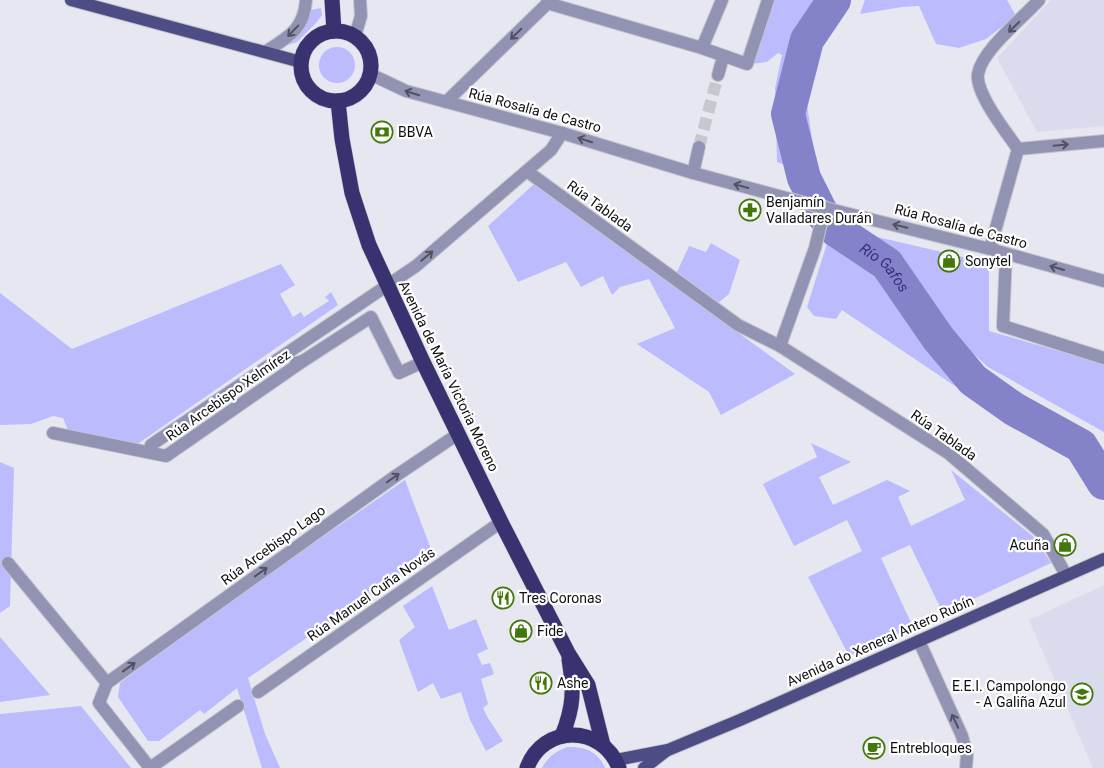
<svg xmlns="http://www.w3.org/2000/svg" width="1104" height="768" font-family="Roboto,sans-serif">
<rect width="100%" height="100%" fill="#e7e7f1"/>
<g fill="#dadbec">
<polygon points="1051,0 1104,0 1104,126 1037,132 997,58"/>
<polygon points="1104,585 1104,768 1093,768 1029,620"/>
</g>
<g fill="#bbbbfe">
<polygon points="772,0 843,0 822,32 805,92 818,178 777,162 775,88 782,55 778,53 767,62 751,64"/>
<polygon points="865,0 1007,0 1016,16 986,39 959,48 936,44 919,6 902,7 860,14"/>
<path d="M321,8L322,15L317,22L297,42L288,45C301,34 307,27 311,10Z"/>
<circle cx="337" cy="65" r="18"/>
<polygon points="534,184 795,374 721,415 709,392 637,344 675,328 649,279 620,287 612,295 603,276 581,287 566,262 518,282 488,226"/>
<polygon points="836,230 887,264 938,338 973,380 1014,409 1007,421 842,310 836,319 814,316 807,307 830,234"/>
<polygon points="856,232 989,263 989,331 1104,364 1104,432 988,367 955,337 902,260"/>
<polygon points="711,243 740,260 729,294 718,303 677,272 689,246 706,252"/>
<polygon points="281,264 295,285 280,294 293,317 301,312 304,317 329,301 325,297 331,292 338,305 136,445 68,430 63,418 53,416 31,424 0,425 0,293 72,349"/>
<polygon points="811,443 851,462 819,477 833,505 887,480 910,491 898,497 911,526 965,500 951,470 1035,538 1051,563 943,613 910,545 881,558 913,627 849,656 808,577 862,551 847,520 794,546 763,484 817,457"/>
<polygon points="0,462 14,468 10,606 0,613"/>
<polygon points="405,480 432,552 248,678 265,734 280,768 262,768 237,688 204,714 200,710 159,741 148,741 118,697 120,683 211,614"/>
<polygon points="432,586 449,630 476,619 488,649 477,654 482,665 490,663 494,674 481,679 488,704 483,708 488,718 503,741 486,751 470,720 461,692 441,699 433,683 418,692 399,640 415,627 403,606"/>
<polygon points="0,637 50,695 0,702"/>
<polygon points="81,706 131,768 0,768 0,714"/>
<path d="M567,747C584,746 598,751 605,768H542C548,757 555,752 567,747Z"/>
</g>
<polygon fill="#8482c9" stroke="#616092" points="828,0 841,0 807,40"/>
<g fill="none" stroke-linecap="round" stroke-linejoin="round">
<path stroke="#8482c9" stroke-width="34" id="s1" d="M834,0L807,40L788,114L804,178L821,212L836,230L887,264L938,338L973,380L1014,409L1081,446L1104,483"/>
<polyline stroke="#c7c7d0" stroke-width="12" stroke-dasharray="12 6" stroke-linecap="butt" points="699,147 718,75"/>
<g stroke="#c4c4cd" stroke-width="14">
<g id="minor">
<polyline points="547,3 702,48 747,64 768,0"/>
<polyline points="355,36 361,16 360,0"/>
<polyline points="702,48 722,0"/>
<path d="M265,52C288,37 304,30 306,0"/>
<polyline points="370,74 406,91 562,133 693,173 805,203 990,249 1104,281"/>
<polyline points="718,75 723,57"/>
<polyline points="446,102 551,0"/>
<path d="M1018,149C1007,133 975,93 978,74C982,50 1022,19 1039,0"/>
<polyline points="1018,149 1104,141"/>
<polyline points="528,172 738,325 780,346 948,453 1043,534 1066,575"/>
<polyline points="693,173 699,147"/>
<polyline points="990,249 1018,149"/>
<polyline points="1006,254 1003,326 1104,358"/>
<polyline points="780,346 815,248 825,207"/>
<polyline points="296,363 303,361 371,317 399,373 423,362"/>
<polyline points="53,433 166,456 303,361"/>
<polyline points="151,445 416,266 551,150 562,133"/>
<polyline points="8,563 107,683"/>
<polyline points="919,641 962,736 967,755 966,768"/>
<polyline points="258,692 501,522"/>
<polyline points="150,768 99,703 107,683 397,475 458,434"/>
<polyline points="150,768 238,706"/>
</g>
</g>
<g stroke="#c4c4cd" stroke-width="14">
<g id="major">
<polyline points="71,0 301,62"/>
<polyline points="616,760 668,750 740,720 1104,559"/>
<polyline points="644,768 666,751"/>
</g>
</g>
<g stroke="#c4c4cd" stroke-width="16">
<g id="highway">
<polyline points="332,0 334,31"/>
<circle cx="336" cy="66" r="35"/>
<polyline points="338,101 342,139 352,193 369,245 423,362 501,522 568,653 588,685 603,745"/>
<path d="M562,736C574,706 574,690 569,659"/>
<path d="M527,768C543,724 602,724 619,768"/>
</g>
</g>
<use href="#minor" stroke="#9293b3" stroke-width="12"/>
<use href="#major" stroke="#4e4c84" stroke-width="12"/>
<use href="#highway" stroke="#383271" stroke-width="15"/>
</g>
<defs><path id="oneway-shaft" d="M-6 0H5M1.5-3L5.5 0L1.5 3" fill="none" stroke-width="1.6" stroke-linecap="round" stroke-linejoin="round" transform="scale(1.25)"/></defs>
<g stroke="#505162">
<use href="#oneway-shaft" transform="translate(1014 27) rotate(136)"/>
<use href="#oneway-shaft" transform="translate(293 31) rotate(134)"/>
<use href="#oneway-shaft" transform="translate(516 34) rotate(136)"/>
<use href="#oneway-shaft" transform="translate(412 93) rotate(-163)"/>
<use href="#oneway-shaft" transform="translate(585 140) rotate(-163)"/>
<use href="#oneway-shaft" transform="translate(1061 145) rotate(-5)"/>
<use href="#oneway-shaft" transform="translate(741 186) rotate(-165)"/>
<use href="#oneway-shaft" transform="translate(900 226) rotate(-166)"/>
<use href="#oneway-shaft" transform="translate(427 256) rotate(-40)"/>
<use href="#oneway-shaft" transform="translate(1057 268) rotate(-164)"/>
<use href="#oneway-shaft" transform="translate(393 478) rotate(-35)"/>
<use href="#oneway-shaft" transform="translate(261 572) rotate(-36)"/>
<use href="#oneway-shaft" transform="translate(129 667) rotate(-36)"/>
<use href="#oneway-shaft" transform="translate(955 721) rotate(-115)"/>
</g>
<defs>
<g id="bank-ring" transform="scale(1.125)"><circle r="9.5" fill="#fff" stroke="#427809" stroke-width="1.5"/><path d="M-6-4H6V4H-6ZM0-2.3a2.3 2.3 0 1 0 0 4.6a2.3 2.3 0 1 0 0-4.6Z" fill="#427809"/></g>
<g id="pharmacy-ring" transform="scale(1.125)"><circle r="9.5" fill="#fff" stroke="#427809" stroke-width="1.5"/><path d="M-2-6h4v4h4v4h-4v4h-4v-4h-4v-4h4Z" fill="#427809"/></g>
<g id="shop-ring" transform="scale(1.125)"><circle r="9.5" fill="#fff" stroke="#427809" stroke-width="1.5"/><path d="M-5-2.5h2.3a2.7 3.5 0 0 1 5.4 0H5L5.5 6h-11ZM-1.5-2.5h3a1.5 2.3 0 0 0-3 0Z" fill="#427809"/></g>
<g id="restaurant-ring" transform="scale(1.125)"><circle r="9.5" fill="#fff" stroke="#427809" stroke-width="1.5"/><path d="M-5-6h1v4h1v-4h1v4h1v-4h1v5L-1.5 .5V6h-2V.5L-5-1ZM5-6V6H3V1.5H1.5Q1.5-4 5-6Z" fill="#427809"/></g>
<g id="school-ring" transform="scale(1.125)"><circle r="9.5" fill="#fff" stroke="#427809" stroke-width="1.5"/><path d="M0-5L7-2L0 1L-7-2ZM-4 1L0 2.5L4 1V4Q0 6-4 4Z" fill="#427809"/></g>
<g id="cafe-ring" transform="scale(1.125)"><circle r="9.5" fill="#fff" stroke="#427809" stroke-width="1.5"/><path d="M-5.5-4.5H6V0H3Q3 3.5 0 3.5H-2.5Q-5.5 3.5-5.5 0ZM3-3.2v2h1.7v-2ZM-6 4.5H4V6H-6Z" fill="#427809"/></g>
</defs>
<g fill-rule="evenodd">
<use href="#bank-ring" x="382" y="132"/>
<use href="#pharmacy-ring" x="750" y="210"/>
<use href="#shop-ring" x="949" y="261"/>
<use href="#shop-ring" x="1065" y="545"/>
<use href="#restaurant-ring" x="503" y="598"/>
<use href="#shop-ring" x="521" y="631"/>
<use href="#restaurant-ring" x="541" y="683"/>
<use href="#school-ring" x="1082" y="694"/>
<use href="#cafe-ring" x="874" y="748"/>
</g>
<g text-anchor="middle" stroke-width="4.5" stroke-linejoin="round" paint-order="stroke">
<g font-size="14" fill="#0f0f12" stroke="#fff">
<text transform="translate(535 110) rotate(15)" y="5">Rúa Rosalía de Castro</text>
<text transform="translate(600 206) rotate(36)" y="5">Rúa Tablada</text>
<text transform="translate(961 226) rotate(15)" y="5">Rúa Rosalía de Castro</text>
<text transform="translate(449 376) rotate(64)" y="5">Avenida de María Victoria Moreno</text>
<text transform="translate(228 395) rotate(-35)" y="5">Rúa Arcebispo Xelmírez</text>
<text transform="translate(944 435) rotate(35)" y="5">Rúa Tablada</text>
<text transform="translate(273 545) rotate(-36)" y="5">Rúa Arcebispo Lago</text>
<text transform="translate(371 594) rotate(-35)" y="5">Rúa Manuel Cuña Novás</text>
<text transform="translate(880 641) rotate(-24)" y="5">Avenida do Xeneral Antero Rubín</text>
</g>
<g font-size="14" fill="#0f0f12" stroke="#fff" text-anchor="start">
<text x="398" y="137">BBVA</text>
<text x="766" y="207">Benjamín<tspan x="766" dy="16">Valladares Durán</tspan></text>
<text x="965" y="266">Sonytel</text>
<text x="1049" y="550" text-anchor="end">Acuña</text>
<text x="519" y="603">Tres Coronas</text>
<text x="537" y="636">Fide</text>
<text x="557" y="688">Ashe</text>
<text x="1066" y="691" text-anchor="end">E.E.I. Campolongo<tspan x="1066" dy="16">- A Galiña Azul</tspan></text>
<text x="890" y="753">Entrebloques</text>
</g>
<g font-size="15" font-style="italic" fill="#392d81" stroke="#fff">
<text dy="5" stroke="none"><textPath href="#s1" startOffset="314">Río Gafos</textPath></text>
</g>
</g>
</svg>
